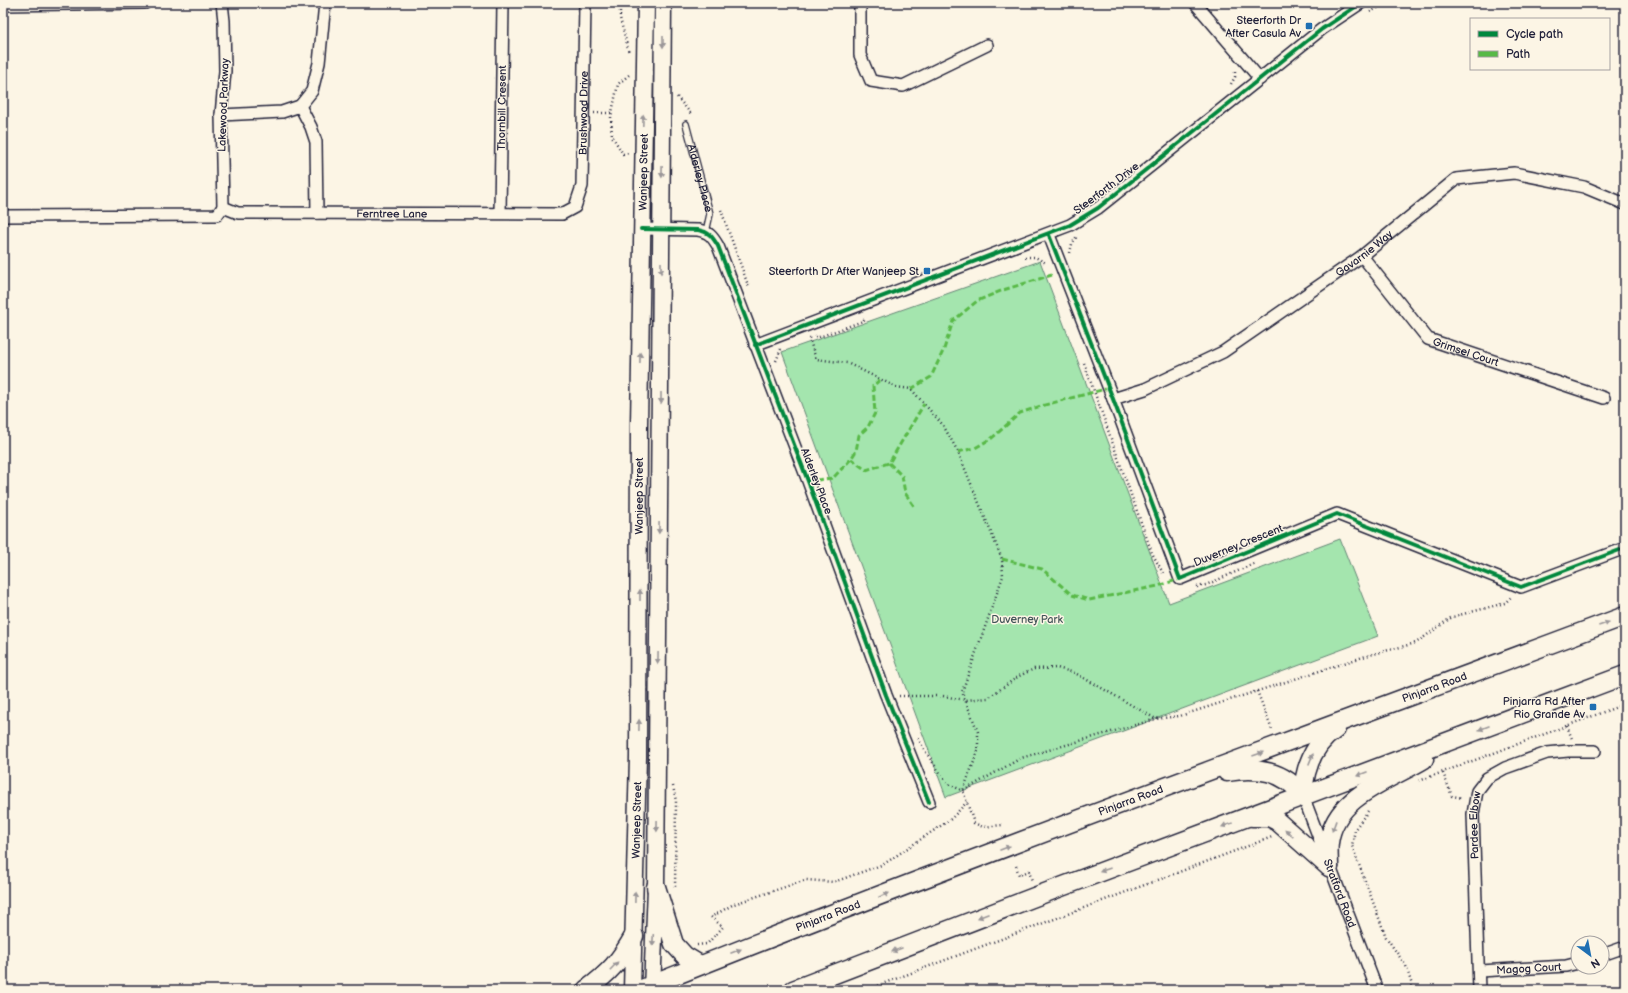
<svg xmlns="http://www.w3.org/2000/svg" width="1628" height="993" font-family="'Balsamiq Sans',sans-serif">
<rect width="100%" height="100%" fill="#fcf5e5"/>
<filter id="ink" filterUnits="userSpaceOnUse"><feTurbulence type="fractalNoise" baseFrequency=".025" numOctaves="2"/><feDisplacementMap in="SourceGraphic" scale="8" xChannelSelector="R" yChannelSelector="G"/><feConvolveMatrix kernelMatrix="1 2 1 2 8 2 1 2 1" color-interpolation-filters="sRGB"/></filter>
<g filter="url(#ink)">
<polygon fill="#a4e5ae" stroke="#638474" points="1040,261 1169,603 1340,539 1378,636 946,797 782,352"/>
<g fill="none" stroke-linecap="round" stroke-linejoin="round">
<g stroke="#22223b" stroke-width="8">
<g id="service">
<path id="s1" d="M686,124L710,214L706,232"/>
</g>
</g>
<g stroke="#22223b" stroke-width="14">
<g id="minor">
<polyline points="222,3 224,21 225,71 221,115 223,207"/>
<polyline points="860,3 860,55 871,81 903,86 987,45"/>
<polyline points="1195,3 1260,79"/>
<polyline points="3,5 145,3"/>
<polyline points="221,115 282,112 300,106"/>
<path id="s2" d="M223,207L238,213L562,214L575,207L582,186L585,3"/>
<polyline points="317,213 316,142 311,127 300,106 312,91 319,63 325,3"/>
<path id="s3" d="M500,213L503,3"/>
<polyline points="3,216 217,215 223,207"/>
<path d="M641,229L698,230C709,232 712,236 718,246L808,481L886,695L929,802"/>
<polyline points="1049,235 1113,399 1180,579 1337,514 1521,587 1625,548"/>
<path id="s4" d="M1362,256L1428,339L1604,398"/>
<polyline points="755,345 1070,225 1098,208 1322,29 1361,3"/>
<path id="s5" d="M1113,399L1145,389L1223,352L1362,256L1456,179L1514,173L1584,187L1625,204"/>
<path id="s6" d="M1303,796L1377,990"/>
<polyline points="1602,955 1625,947"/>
<path id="s7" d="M1480,971L1566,966L1578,963"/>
<path id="s8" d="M1479,990L1473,814L1477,791L1487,778L1505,768L1547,753L1568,751H1595"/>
</g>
</g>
<g stroke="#22223b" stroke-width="19">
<g id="secondary">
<path id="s9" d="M632,990L638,757L639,425L646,3"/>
<polyline points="652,990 656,887 663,3"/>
</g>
</g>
<g stroke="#22223b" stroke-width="21">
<g id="primary">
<path d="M1227,772C1257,767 1284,770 1303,796"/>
<path d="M1303,796C1304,769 1313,744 1336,729"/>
<polyline points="1252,817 1269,817 1277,821 1329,867"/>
<path d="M1329,867C1329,859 1328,851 1329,843C1334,796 1390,780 1424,759"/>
<polyline points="656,887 674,944 685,956 700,965"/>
<path d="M586,990C609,973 620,961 634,936"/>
<path id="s10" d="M639,990C965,859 1296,739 1625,616"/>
<polyline points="793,990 1037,896 1625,675"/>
</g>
</g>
<g stroke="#22223b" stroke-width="2.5" stroke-dasharray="1 3" stroke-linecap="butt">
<polyline points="620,3 620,18 629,53"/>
<polyline points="1370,12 1387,3"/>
<polyline points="629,75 618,84 611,117 612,136 623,154 629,153"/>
<polyline points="1231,84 1235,77 1235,70"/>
<polyline points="677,97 692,115"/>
<polyline points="594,113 612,113"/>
<polyline points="721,210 749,288"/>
<polyline points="1070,253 1072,244 1077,236"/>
<polyline points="1025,257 1035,257 1046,263"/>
<polyline points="815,336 819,337 863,321 866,317"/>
<polyline points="809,338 816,359 847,363 896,387 911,389 943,425 958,452 1002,559 1003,576 962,692 978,732 978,751 963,791 974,823 983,827 1002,825"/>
<polyline points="776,361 781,349"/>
<polyline points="1084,363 1152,553 1163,573"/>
<polyline points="1197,587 1206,585 1256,563"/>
<polyline points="1257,691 1272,730"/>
<polyline points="899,696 943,696 965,700 988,698 1019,676 1034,669 1057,668 1075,673 1156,719"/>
<polyline points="1567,726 1572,739"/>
<polyline points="918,738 925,751 947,783 963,791 1021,758 1156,719 1180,716 1366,656 1416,643 1452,617 1505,603 1512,596"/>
<polyline points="1443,773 1452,796 1463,798"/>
<polyline points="1419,781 1625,704"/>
<polyline points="673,786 676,801 675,889"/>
<polyline points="1368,811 1355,829 1352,846 1386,937 1406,966 1412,985 1411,990"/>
<polyline points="1016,866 1019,875 1029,871 1032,881"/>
<polyline points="697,945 707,944 723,927 711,917 734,904 806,880 834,882 884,864 951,819 967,802"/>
<polyline points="866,990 1272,837"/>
</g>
<use href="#service" stroke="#fcf5e5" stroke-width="5.5"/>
<use href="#minor" stroke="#fcf5e5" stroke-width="11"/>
<use href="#secondary" stroke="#fcf5e5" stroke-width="16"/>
<use href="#primary" stroke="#fcf5e5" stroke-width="18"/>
<g stroke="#58b947" stroke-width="3" stroke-dasharray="6 3" stroke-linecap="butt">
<polyline points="911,389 931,377 944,349 953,321 977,301 1003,290 1052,275"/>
<polyline points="958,452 975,448 992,438 1020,413 1041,406 1109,388"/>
<polyline points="851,459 866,470 889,463 924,404"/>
<polyline points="889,463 902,476 905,493 914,506"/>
<polyline points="808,481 833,478 851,459 856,451 859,435 868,427 875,413 873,386 881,379"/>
<polyline points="1002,559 1042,569 1072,595 1089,600 1158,586 1180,579"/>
</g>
<g stroke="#fcf5e5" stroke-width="6">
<g id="cycleway">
<path d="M641,229L698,230C709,232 712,236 718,246L808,481L886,695L929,802"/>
<polyline points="1049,235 1113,399 1180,579 1337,514 1521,587 1625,548"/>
<polyline points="755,345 1070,225 1098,208 1322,29 1361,3"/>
</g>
</g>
<use href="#cycleway" stroke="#00873e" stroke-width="4"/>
</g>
<defs><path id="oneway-solid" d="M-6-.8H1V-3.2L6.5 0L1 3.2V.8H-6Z"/></defs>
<g fill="#9a9698">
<use href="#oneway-solid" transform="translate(663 42) rotate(90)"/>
<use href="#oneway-solid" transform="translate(643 120) rotate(-88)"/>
<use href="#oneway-solid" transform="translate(662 172) rotate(91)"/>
<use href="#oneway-solid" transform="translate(661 268) rotate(90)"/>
<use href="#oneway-solid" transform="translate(640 358) rotate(-89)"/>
<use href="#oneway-solid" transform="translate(661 398) rotate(90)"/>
<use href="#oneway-solid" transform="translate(659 528) rotate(91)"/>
<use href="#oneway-solid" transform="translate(640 595) rotate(-90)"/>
<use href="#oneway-solid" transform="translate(1604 624) rotate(-20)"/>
<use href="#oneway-solid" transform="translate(658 658) rotate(91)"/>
<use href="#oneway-solid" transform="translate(639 725) rotate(-89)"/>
<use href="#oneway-solid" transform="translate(1484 728) rotate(159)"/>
<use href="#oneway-solid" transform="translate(1258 754) rotate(-20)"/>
<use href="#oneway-solid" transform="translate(1311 759) rotate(-68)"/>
<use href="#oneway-solid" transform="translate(1362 774) rotate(159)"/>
<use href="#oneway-solid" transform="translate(1227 825) rotate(160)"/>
<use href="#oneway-solid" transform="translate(657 826) rotate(91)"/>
<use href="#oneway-solid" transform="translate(1334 826) rotate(110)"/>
<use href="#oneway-solid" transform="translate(1289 833) rotate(-136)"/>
<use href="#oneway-solid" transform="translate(1005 848) rotate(-21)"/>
<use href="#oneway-solid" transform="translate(1105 870) rotate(160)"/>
<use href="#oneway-solid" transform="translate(884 895) rotate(-21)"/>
<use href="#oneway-solid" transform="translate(635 897) rotate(-89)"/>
<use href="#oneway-solid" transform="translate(983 916) rotate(159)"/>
<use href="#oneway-solid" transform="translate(653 940) rotate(93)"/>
<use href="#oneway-solid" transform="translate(897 950) rotate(159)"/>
<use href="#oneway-solid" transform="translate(736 951) rotate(-21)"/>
<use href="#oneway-solid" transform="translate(614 966) rotate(-46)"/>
</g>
</g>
<g fill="#1f6fb2" stroke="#fcf5e5" stroke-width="1.5">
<rect x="1305" y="22" width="8" height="8" rx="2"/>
<rect x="923" y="267" width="8" height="8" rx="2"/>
<rect x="1589" y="703" width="8" height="8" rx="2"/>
</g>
<g text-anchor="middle" stroke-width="3" stroke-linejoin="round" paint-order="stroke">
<g font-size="11" fill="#22223b" stroke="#fcf5e5" text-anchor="end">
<text x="1301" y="24">Steerforth Dr<tspan x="1301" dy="13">After Casula Av</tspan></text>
<text x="919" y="275">Steerforth Dr After Wanjeep St</text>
<text x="1585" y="705">Pinjarra Rd After<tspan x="1585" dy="13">Rio Grande Av</tspan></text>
</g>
<g font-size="11" fill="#22223b" stroke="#fcf5e5">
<text transform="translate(223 105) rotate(-88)" y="4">Lakewood Parkway</text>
<text dy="4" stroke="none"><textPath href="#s3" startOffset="105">Thornbill Cresent</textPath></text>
<text dy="4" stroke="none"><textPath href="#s2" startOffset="450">Brushwood Drive</textPath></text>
<text dy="4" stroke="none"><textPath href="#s9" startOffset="818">Wanjeep Street</textPath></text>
<text dy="4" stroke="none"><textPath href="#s1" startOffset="56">Alderley Place</textPath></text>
<text transform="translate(1106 188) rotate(-37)" y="4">Steerforth Drive</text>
<text dy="4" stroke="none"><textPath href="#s2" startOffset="170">Ferntree Lane</textPath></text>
<text dy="4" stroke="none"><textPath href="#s5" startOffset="292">Gavarnie Way</textPath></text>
<text dy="4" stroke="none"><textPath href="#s4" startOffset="146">Grimsel Court</textPath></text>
<text transform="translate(817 481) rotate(69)" y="4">Alderley Place</text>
<text dy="4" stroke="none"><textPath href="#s9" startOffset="494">Wanjeep Street</textPath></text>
<text transform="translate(1238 545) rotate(-22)" y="4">Duverney Crescent</text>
<text dy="4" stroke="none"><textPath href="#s10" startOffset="851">Pinjarra Road</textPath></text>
<text dy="4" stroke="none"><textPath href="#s10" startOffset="527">Pinjarra Road</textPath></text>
<text dy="4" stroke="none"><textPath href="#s9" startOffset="170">Wanjeep Street</textPath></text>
<text dy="4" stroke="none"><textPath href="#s8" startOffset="165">Pardee Elbow</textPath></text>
<text dy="4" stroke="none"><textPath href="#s6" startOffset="104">Stratford Road</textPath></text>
<text dy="4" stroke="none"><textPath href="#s10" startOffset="203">Pinjarra Road</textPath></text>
<text dy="4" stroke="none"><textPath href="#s7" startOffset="49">Magog Court</textPath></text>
</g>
<g font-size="11" fill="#425358" stroke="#fcf5e5">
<text x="1027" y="623">Duverney Park</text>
</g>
</g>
<rect width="1628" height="993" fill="none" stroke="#fcf5e5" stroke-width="16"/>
<rect x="8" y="8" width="1612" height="977" fill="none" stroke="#22223b" stroke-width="1.5" filter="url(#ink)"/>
<rect x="1470" y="18" width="140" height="52" fill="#fcf5e5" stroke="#a5a1a1"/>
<rect x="1478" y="31" width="20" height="6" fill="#00873e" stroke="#a5a1a1"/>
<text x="1506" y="38" font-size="12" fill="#22223b">Cycle path</text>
<rect x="1478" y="51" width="20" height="6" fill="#58b947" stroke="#a5a1a1"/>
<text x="1506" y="58" font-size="12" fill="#22223b">Path</text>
<g transform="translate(1590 955) rotate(148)"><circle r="19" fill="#fcf5e5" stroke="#a5a1a1"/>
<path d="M0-3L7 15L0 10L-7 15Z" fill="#1f6fb2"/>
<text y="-6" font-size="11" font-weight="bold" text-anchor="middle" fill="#22223b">N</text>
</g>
</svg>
